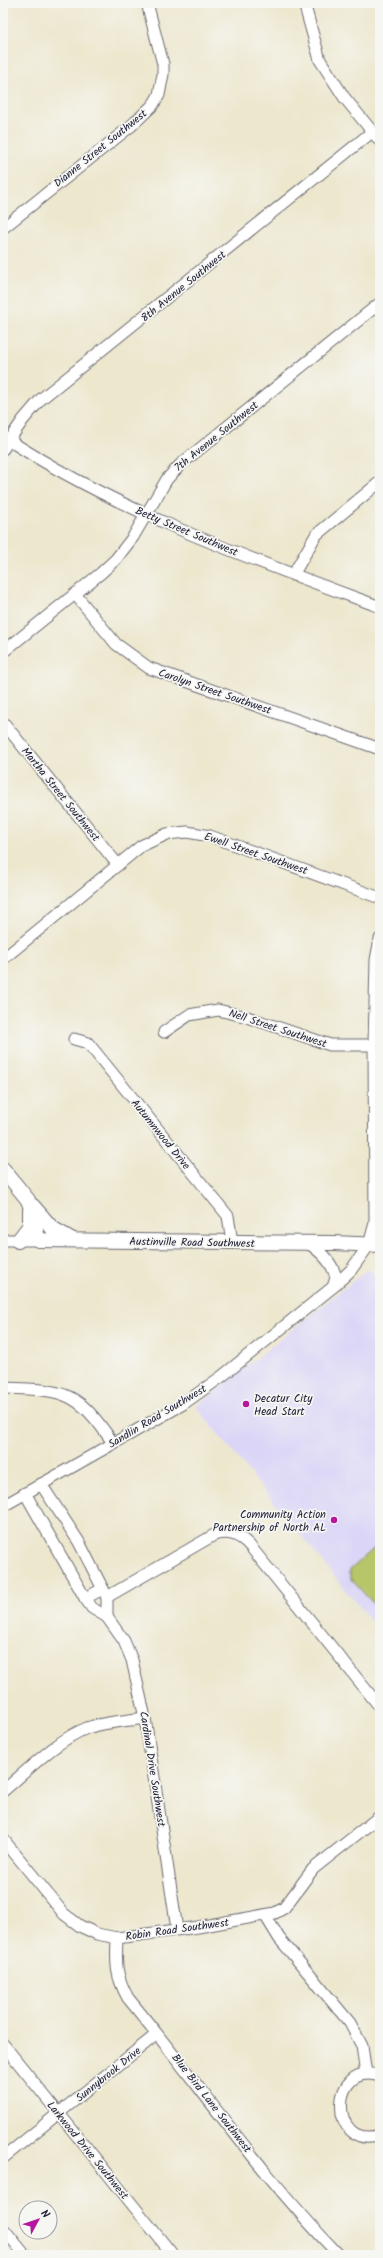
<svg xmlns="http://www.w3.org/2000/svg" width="383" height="2258" font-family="Kalam,sans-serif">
<rect width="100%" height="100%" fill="#f6f6f2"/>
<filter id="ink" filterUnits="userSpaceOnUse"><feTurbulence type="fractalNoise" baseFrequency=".025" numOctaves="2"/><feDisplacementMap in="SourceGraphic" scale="8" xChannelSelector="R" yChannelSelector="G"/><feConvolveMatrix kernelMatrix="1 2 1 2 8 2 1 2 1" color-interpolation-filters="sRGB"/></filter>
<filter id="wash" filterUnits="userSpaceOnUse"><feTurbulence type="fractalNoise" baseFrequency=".012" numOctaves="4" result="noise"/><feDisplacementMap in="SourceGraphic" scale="16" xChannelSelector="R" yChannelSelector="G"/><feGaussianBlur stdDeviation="0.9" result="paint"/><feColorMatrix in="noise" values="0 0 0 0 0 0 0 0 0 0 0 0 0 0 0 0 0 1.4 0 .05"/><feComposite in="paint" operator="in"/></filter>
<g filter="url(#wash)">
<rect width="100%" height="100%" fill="#ede7ce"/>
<polygon fill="#dbd6f7" points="368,1269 380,1279 380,1632 196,1407"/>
<polygon fill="#b7c669" stroke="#6c7452" points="380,1543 380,1611 350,1578 350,1570"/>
</g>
<g filter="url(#ink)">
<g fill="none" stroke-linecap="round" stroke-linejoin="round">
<g stroke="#69676e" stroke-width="13">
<g id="minor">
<polyline points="304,3 320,60 344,97 380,141"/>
<polyline points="3,228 131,126 153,105 159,95 163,74 163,64 147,3"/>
<path d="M4,437C120,513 251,559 380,607"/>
<polyline points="3,449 23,420 41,399 372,132"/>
<polyline points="293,575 316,535 380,482"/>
<polyline points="75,594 116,644 149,668 380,749"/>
<polyline points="3,652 101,573 116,559 133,537 167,479 181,464 380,303"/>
<polyline points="3,722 118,865"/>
<polyline points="3,959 141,846 167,834 187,832 210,836 380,898"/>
<polyline points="164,1032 189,1015 218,1010 247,1017 330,1045 374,1045"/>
<polyline points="74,1039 88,1043 228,1216 232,1242"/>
<polyline points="3,1240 38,1240"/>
<path d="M308,1243C320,1251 333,1263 336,1278L333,1287"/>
<path d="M3,1388C65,1390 77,1390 113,1443"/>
<polyline points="41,1484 79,1542 107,1597 107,1617"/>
<polyline points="25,1493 85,1598 92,1608 107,1617 124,1641 132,1660 145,1718 177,1929"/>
<polyline points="3,1506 183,1404 221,1377 333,1287 351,1270 369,1245 375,1223 374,1045 376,960 380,939"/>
<path d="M107,1597L214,1535C229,1531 239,1534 250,1546L380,1707"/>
<polyline points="85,1598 103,1589"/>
<path d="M3,1791C27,1771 58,1739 87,1728C105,1722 126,1721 145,1718"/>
<polyline points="3,1839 64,1914 80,1926 97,1934 117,1938 198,1927 275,1913 284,1908 313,1869 380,1816"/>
<polyline points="265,1915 279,1938 350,2023 362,2046 366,2074"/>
<path d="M117,1938C116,1963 115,1975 128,1998C198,2083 262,2176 339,2255"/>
<polyline points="3,2044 173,2255"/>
<path d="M380,2076C329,2059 328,2152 380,2135"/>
<polyline points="3,2158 157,2034"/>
<polyline points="3,2228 25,2255"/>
</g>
</g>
<g stroke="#69676e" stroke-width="16">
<g id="major">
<polyline points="3,1169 28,1200 35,1221 38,1240 333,1243 380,1245"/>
<polyline points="33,1206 52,1228 73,1240"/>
<polyline points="18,1241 30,1225 30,1211"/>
</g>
</g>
<use href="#minor" stroke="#fff" stroke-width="11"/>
<use href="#major" stroke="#fff" stroke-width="14"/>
</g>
</g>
<g fill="#b5179e" stroke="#f6f6f2" stroke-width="1.5">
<circle cx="246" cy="1404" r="4"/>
<circle cx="334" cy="1520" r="4"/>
</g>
<g text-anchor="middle" stroke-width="3.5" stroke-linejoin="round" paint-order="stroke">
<g font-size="11" fill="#22223b" stroke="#f6f6f2">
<text transform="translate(100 148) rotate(-39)" y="4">Dianne Street Southwest</text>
<text transform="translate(183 286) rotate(-39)" y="4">8th Avenue Southwest</text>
<text transform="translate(216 436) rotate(-39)" y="4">7th Avenue Southwest</text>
<text transform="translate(187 531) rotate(23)" y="4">Betty Street Southwest</text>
<text transform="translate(215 691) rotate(19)" y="4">Carolyn Street Southwest</text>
<text transform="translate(61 794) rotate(51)" y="4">Martha Street Southwest</text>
<text transform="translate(256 853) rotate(19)" y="4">Ewell Street Southwest</text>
<text transform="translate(278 1028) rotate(18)" y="4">Nell Street Southwest</text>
<text transform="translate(161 1134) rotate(51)" y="4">Autumnwood Drive</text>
<text transform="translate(192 1242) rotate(1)" y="4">Austinville Road Southwest</text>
<text transform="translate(157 1416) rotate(-31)" y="4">Sandlin Road Southwest</text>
<text transform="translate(153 1769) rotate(81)" y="4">Cardinal Drive Southwest</text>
<text transform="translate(177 1929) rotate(-8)" y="4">Robin Road Southwest</text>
<text transform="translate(108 2074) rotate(-39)" y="4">Sunnybrook Drive</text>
<text transform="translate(212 2103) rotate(52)" y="4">Blue Bird Lane Southwest</text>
<text transform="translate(88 2150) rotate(51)" y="4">Larkwood Drive Southwest</text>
</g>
<g font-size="11" fill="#22223b" stroke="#f6f6f2" text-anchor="start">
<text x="254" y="1402">Decatur City<tspan x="254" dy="13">Head Start</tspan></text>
<text x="326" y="1518" text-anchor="end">Community Action<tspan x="326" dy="13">Partnership of North AL</tspan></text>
</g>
</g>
<rect width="383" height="2258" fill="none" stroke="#f6f6f2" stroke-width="16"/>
<g transform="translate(38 2220) rotate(50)"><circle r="19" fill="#f6f6f2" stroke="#a1a1a9"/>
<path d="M0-3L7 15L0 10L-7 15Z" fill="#b5179e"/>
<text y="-6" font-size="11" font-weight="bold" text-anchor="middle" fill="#22223b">N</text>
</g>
</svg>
